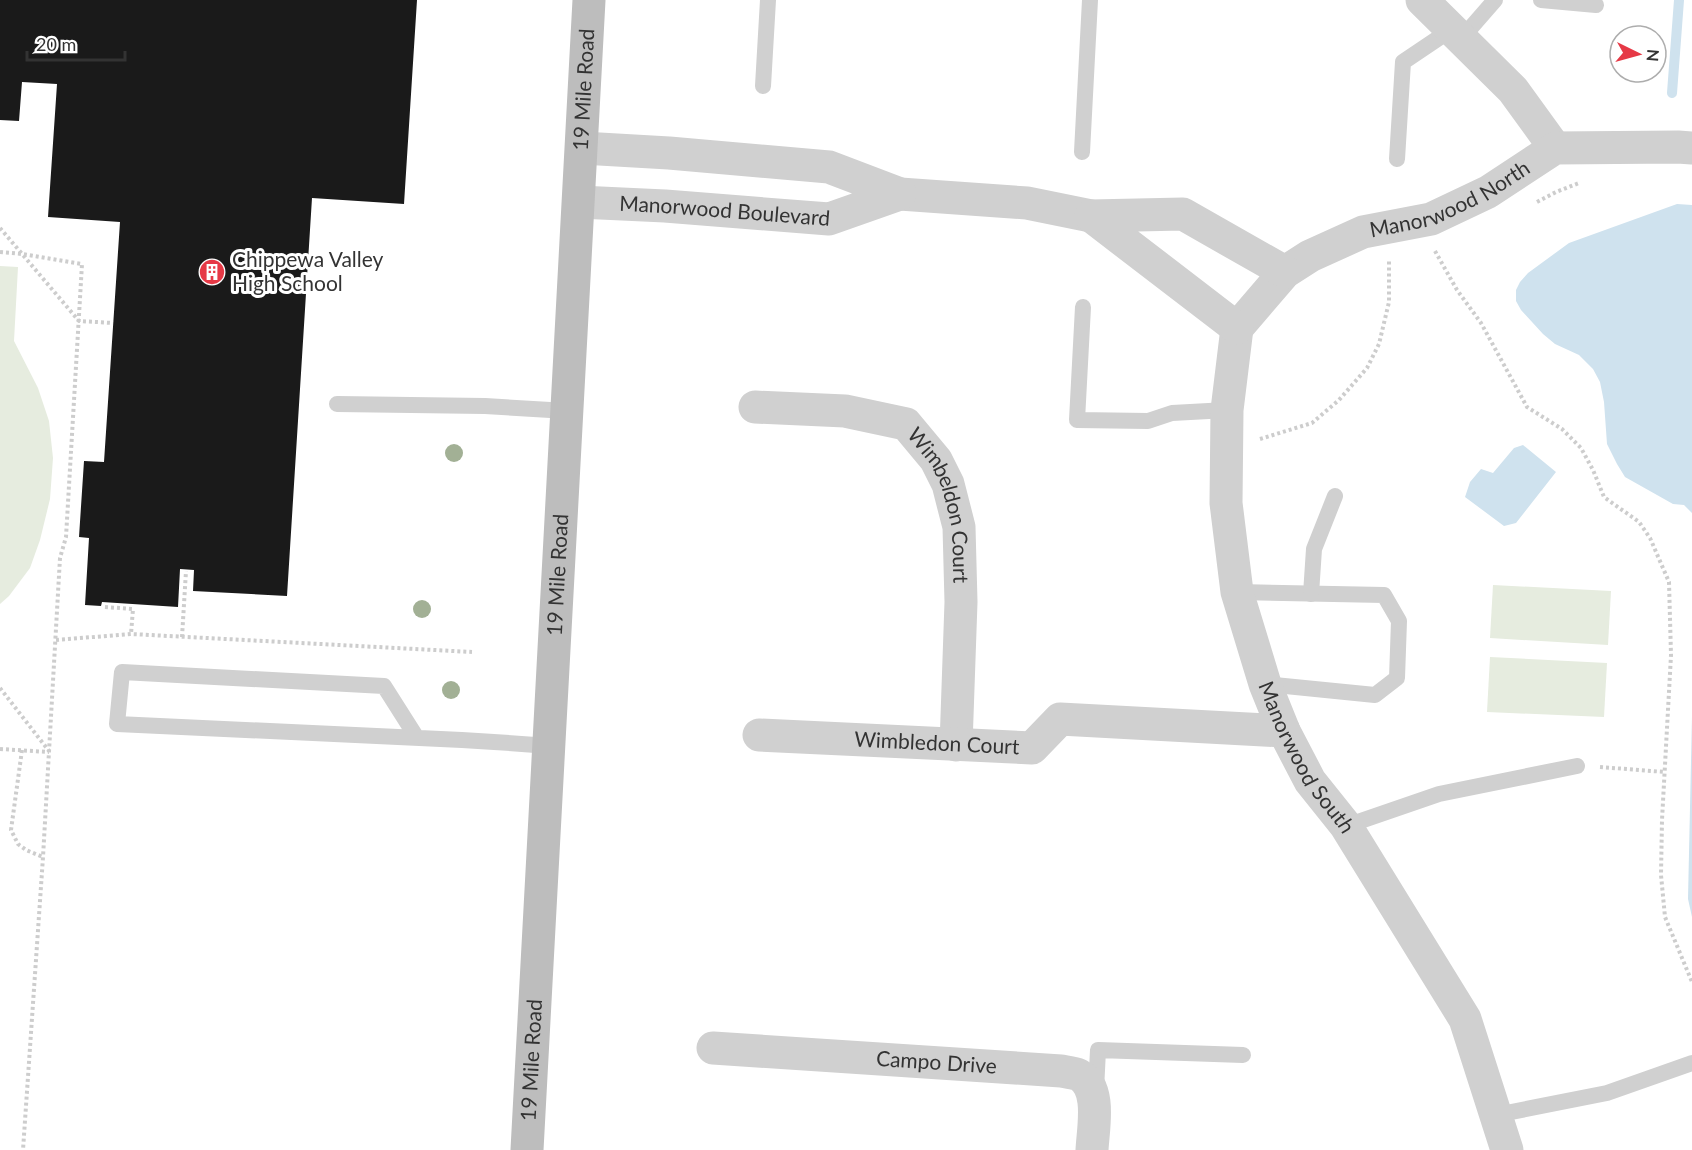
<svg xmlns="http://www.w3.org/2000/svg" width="1692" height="1150" font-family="Lato,sans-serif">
<rect width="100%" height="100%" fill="#fff"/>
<g fill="#e6ecdf">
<polygon points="0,266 18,267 14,341 38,388 49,421 53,458 50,499 40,540 30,568 9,596 0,604"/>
<polygon points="1493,585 1611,591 1608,645 1490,638"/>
<polygon points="1490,657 1607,663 1604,717 1487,712"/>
</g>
<g fill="#cfe2ee">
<polygon points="1677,204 1692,205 1692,513 1684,505 1673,504 1625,477 1617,464 1607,444 1604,402 1600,382 1593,369 1579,355 1555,344 1543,334 1521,310 1516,301 1516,290 1520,282 1528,273 1569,243"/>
<polygon points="1523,445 1556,472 1516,523 1504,526 1465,497 1470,482 1481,469 1493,473 1514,448"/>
<polygon points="1692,716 1692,917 1688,899"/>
</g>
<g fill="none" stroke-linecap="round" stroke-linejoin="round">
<polyline stroke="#cfe2ee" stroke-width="10" points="1672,93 1679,0"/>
</g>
<polygon fill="#1a1a1a" points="0,0 417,0 404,204 312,198 287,596 193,591 194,570 180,569 178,607 102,602 101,606 85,605 89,538 79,537 84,461 104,462 120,222 48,217 57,84 22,82 19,121 0,120"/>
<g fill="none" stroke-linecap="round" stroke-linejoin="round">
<g stroke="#cdcdcd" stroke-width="4" stroke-dasharray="3 3" stroke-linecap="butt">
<polyline points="1537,202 1556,192 1579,183"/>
<polyline points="0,228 79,321 113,323"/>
<polyline points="1435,251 1457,290 1481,323 1527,407 1562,429 1581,448 1593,470 1604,497 1639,522 1650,538 1669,582 1671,655 1662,820 1661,875 1665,917 1692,982"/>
<polyline points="0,252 22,254 82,264 66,537 60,558 43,857 23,1150"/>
<polyline points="1260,439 1312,423 1339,400 1367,368 1379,344 1389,302 1389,260"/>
<polyline points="105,607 133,609 131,634"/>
<polyline points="182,637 186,571"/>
<polyline points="56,640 131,634 472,652"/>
<polyline points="0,688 49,751"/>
<polyline points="0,749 49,752"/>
<polyline points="22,750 11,830 18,844 26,850 43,857"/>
<polyline points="1600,767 1665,772"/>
</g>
<g stroke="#d0d0d0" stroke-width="16">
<polyline points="1541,0 1596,5"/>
<polyline points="1461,39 1495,0"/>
<polyline points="763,86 768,0"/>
<polyline points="1082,152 1090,0"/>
<polyline points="1397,159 1403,62 1452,29"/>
<polyline points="1083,307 1077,420 1148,421 1172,413 1227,410"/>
<polyline points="337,404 485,406 567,411"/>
<polyline points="1237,592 1384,595 1399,621 1397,678 1375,695 1265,684"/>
<polyline points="1311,594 1314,549 1335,496"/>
<path d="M417,738L384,686L122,672L117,724L398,737C448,739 499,742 549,746"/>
<polyline points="1346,826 1439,794 1577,766"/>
<polyline points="1096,1090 1098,1050 1243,1055"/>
<polyline points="1496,1115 1607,1093 1692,1063"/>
</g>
<g stroke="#d0d0d0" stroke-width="33">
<polyline points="1422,0 1513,90 1555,148"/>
<polyline points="900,194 1027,203 1091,216"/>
<path id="s1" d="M579,202L665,206L829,219L900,194L829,167L669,153L582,148"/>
<path id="s2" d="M1237,328L1227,410L1226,503L1237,592L1265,684L1284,731L1310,781L1346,826L1465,1019L1507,1150"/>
<path id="s3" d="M1237,328L1285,272L1310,256L1363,232L1431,219L1488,192L1555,148L1678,147L1692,148"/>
<polyline points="1237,328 1091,216 1183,214 1285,272"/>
<path id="s4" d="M755,407L845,411L906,424L936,460L948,484L959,527L961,602L956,745"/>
<path id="s5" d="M759,735L1032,748L1060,719L1284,731"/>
<path id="s6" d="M713,1048L1061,1071C1066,1072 1074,1073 1079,1075C1102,1088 1093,1128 1092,1150"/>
</g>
<path stroke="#bdbdbd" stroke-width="33" id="s7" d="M527,1150L589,0"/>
</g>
<g fill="#a2b095">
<circle cx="454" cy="453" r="9"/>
<circle cx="422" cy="609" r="9"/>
<circle cx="451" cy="690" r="9"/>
</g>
<defs>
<g id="building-disc" transform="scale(1.35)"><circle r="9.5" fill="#e63946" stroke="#fff"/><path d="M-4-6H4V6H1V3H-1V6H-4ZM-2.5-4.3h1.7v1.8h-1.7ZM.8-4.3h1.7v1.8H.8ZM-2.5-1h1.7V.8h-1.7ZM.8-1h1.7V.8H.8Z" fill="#fff"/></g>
</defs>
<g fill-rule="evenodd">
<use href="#building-disc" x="212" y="272"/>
</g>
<g text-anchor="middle" stroke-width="6" stroke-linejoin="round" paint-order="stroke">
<g font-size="21" fill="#333" stroke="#fff">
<text dy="7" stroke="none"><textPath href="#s7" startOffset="1062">19 Mile Road</textPath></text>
<text dy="7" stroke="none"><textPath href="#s3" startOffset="255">Manorwood North</textPath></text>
<text dy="7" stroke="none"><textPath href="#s1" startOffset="146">Manorwood Boulevard</textPath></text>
<text dy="7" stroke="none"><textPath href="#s4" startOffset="244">Wimbeldon Court</textPath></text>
<text dy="7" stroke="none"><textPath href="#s7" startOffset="576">19 Mile Road</textPath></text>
<text dy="7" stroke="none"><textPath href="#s5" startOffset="178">Wimbledon Court</textPath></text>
<text dy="7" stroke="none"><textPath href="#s2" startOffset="446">Manorwood South</textPath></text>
<text dy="7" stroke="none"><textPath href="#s7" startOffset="90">19 Mile Road</textPath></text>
<text dy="7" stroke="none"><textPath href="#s6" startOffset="224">Campo Drive</textPath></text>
</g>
<g font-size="21" fill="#333" stroke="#fff" text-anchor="start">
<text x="232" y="267">Chippewa Valley<tspan x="232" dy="24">High School</tspan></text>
</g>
</g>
<g transform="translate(1638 54) rotate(95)"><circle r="28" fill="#ffffff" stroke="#adadad" stroke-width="1.5"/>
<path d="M0-4.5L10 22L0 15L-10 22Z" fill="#e63946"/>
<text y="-9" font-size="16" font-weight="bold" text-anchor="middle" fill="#333333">N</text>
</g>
<path d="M27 51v9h98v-9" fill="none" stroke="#333333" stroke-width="3"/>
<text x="36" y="51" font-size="18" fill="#333333" stroke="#ffffff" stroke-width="4.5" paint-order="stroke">20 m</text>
</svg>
